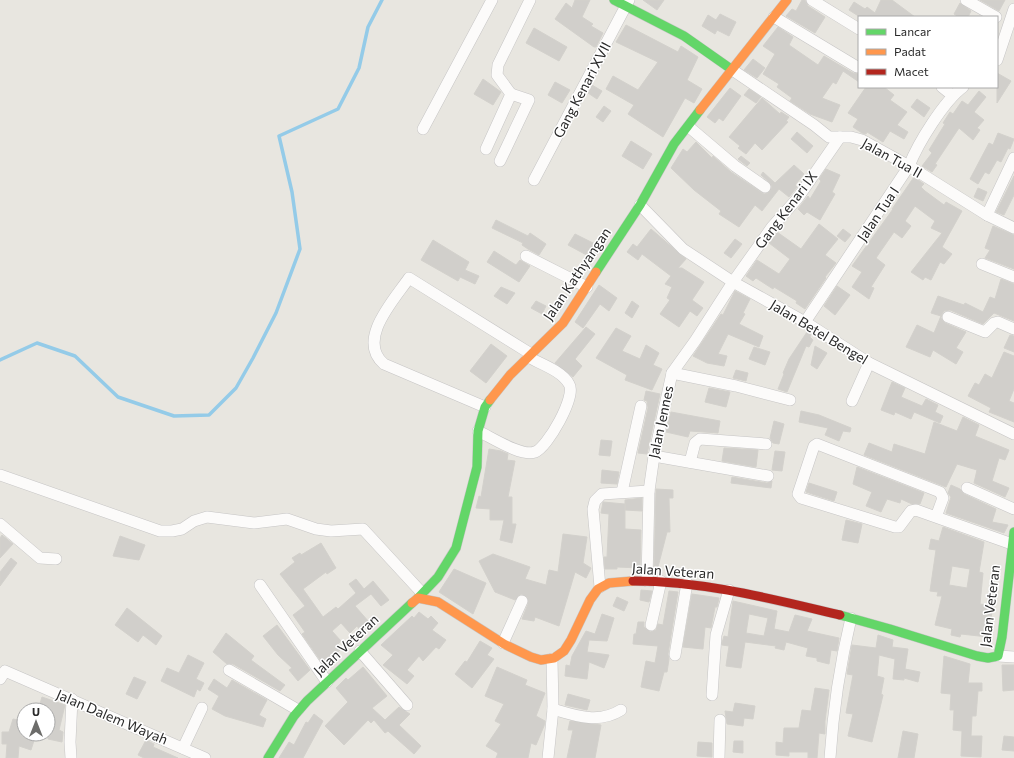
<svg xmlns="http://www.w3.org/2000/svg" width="1014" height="758" font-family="Commissioner,sans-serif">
<rect width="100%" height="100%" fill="#e8e6e0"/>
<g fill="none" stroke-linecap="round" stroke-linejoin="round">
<polyline stroke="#94cbe8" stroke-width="3.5" points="0,360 37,343 75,356 118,397 174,416 209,415 236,388 253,358 276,313 300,249 292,192 279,136 338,109 359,68 368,27 382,0"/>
</g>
<g fill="#d1cfcb" stroke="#d3d1cc" fill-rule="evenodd">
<polygon points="575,0 590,0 582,17 593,24 591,26 603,33 596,47 594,47 555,19 566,3 572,8"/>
<polygon points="643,0 664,0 657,10"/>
<polygon points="802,0 805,0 808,6 825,17 815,33 786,16 792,9 796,11"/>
<polygon points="881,0 892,0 915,17 860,17 849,10 854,2 865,9 867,7 875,13"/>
<polygon points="980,0 1005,0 999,11"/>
<polygon points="960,3 971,11 968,17 959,17 954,14"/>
<polygon points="720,14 736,22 729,36 717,30 715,34 702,26 708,15 716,20"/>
<polygon points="626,25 678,52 681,46 698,57 687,80 702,89 694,103 685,98 663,137 628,114 634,105 606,89 613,76 638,90 658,62 616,42"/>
<polygon points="778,27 793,37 789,45 818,65 824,56 853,73 859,74 859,82 843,71 836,84 833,82 822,98 840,105 832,122 810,114 790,101 792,98 777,87 779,84 763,74 775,54 763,46"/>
<polygon points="534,28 567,47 559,61 526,43"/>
<polygon points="753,59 765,68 757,78 744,70"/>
<polygon points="997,73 1011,81 997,103"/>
<polygon points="483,79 501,92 493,105 474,94"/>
<polygon points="555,82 570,90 562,103 548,95"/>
<polygon points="592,85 602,91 597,99 588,93"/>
<polygon points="866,87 884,87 894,95 890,100 907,112 897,125 908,132 904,139 890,131 883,142 867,132 866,134 862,133 853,127 858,119 848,113"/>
<polygon points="730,88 741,96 723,121 719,118 715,123 707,117"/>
<polygon points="749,89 761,97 756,103 744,95"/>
<polygon points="979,91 986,97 974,112 984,120 977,128 980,130 973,140 959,128 935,164 937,165 932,172 922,166 932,153 929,150 945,124 943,123 950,112 953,114 962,101 968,105"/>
<polygon points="762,98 780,114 781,112 789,117 786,121 788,122 762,150 755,143 746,154 738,148 740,146 729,137"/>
<polygon points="917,99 930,108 924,117 911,107"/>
<polygon points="604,106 611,111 603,122 596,117"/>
<polygon points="797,132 813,146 807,153 791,139"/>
<polygon points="998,133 1014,139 1010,149 1008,148 1001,162 997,160 989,174 985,172 978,184 970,179 989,143 993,145"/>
<polygon points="631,141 652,154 643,169 622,156"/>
<polygon points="696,142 712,158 713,156 731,172 764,194 768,193 772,187 769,182 761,175 763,172 775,183 794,165 804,174 795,185 797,187 789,197 779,189 762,211 755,205 739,227 719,214 721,211 694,190 671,168 683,149 687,152"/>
<polygon points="741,156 750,163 747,166 738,159"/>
<polygon points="826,169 840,175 832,192 835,194 820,220 807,212 804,215 798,209 808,196 810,199 821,181 819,179"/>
<polygon points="1014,176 1014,195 1004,215 996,212"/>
<polygon points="914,177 924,184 921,187 925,191 944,205 946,202 962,211 942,247 952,254 944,264 940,262 931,280 925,277 923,280 911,272 942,233 931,228 935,221 915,206 905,221 911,226 902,238 894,232 876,258 885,265 871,287 874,288 869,299 852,287 862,272 852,266 893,209 892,209"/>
<polygon points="978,188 987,192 983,201 974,197"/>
<polygon points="496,220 528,236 530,233 546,244 539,255 528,249 522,245 523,243 492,228"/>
<polygon points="819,224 838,239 825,255 836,263 825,277 826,278 805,309 796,303 797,301 774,287 773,289 756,278 753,281 746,276 757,260 779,274 790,259 769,243 777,232 801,249"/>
<polygon points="993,226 1014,235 1014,269 985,258 990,250 985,248"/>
<polygon points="651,229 686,259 678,268 682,268 704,282 692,300 703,308 697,316 690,311 679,327 660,314 670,300 667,298 672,287 665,284 671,276 642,254 638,260 627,252 633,244 637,247"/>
<polygon points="843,229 851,235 845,242 837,236"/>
<polygon points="575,234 601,247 594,259 568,245"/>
<polygon points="735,239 742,244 731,258 724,253"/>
<polygon points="433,240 469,262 465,270 479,276 475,284 460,277 458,281 421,260"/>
<polygon points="494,251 516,265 520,260 530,266 519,282 487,262"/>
<polygon points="1001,279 1014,284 1014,321 994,313 983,324 950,310 944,311 942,314 941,318 945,323 966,332 956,348 963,352 956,364 933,350 930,357 906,347 917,325 934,333 941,316 931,313 938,296 964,305 965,303 983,312 990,297 995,299"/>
<polygon points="599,285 617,298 609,311 600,304 583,328 575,322"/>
<polygon points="837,286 850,295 835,315 824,306"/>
<polygon points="501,287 515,293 507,304 494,296"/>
<polygon points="735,291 750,299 743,313 745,314 739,324 763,336 759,347 728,334 718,354 727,356 724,366 707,363 693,356 721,314 723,315"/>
<polygon points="536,301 546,306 542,314 531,308"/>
<polygon points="632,301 639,306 632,318 625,313"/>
<polygon points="586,327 595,334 575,359 582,366 573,377 555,363"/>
<polygon points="616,328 631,336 622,351 640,359 646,345 659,353 653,365 662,369 652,390 625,380 627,375 596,358"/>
<polygon points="807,332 811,334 810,337 813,340 809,347 806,346 787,392 778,389 784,374 783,373 789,359"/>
<polygon points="1010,335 1014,336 1014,352 1004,348"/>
<polygon points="491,344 507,356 486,383 470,371"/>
<polygon points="815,346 827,353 817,369 811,365"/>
<polygon points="754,347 770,352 765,365 749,359"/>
<polygon points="1004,352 1014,356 1014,389 1009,401 1014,403 1014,422 989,412 991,408 968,396 975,383 979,385 985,374 992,378"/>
<polygon points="736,370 748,373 746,381 733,378"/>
<polygon points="892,382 905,388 901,397 922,406 926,399 938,405 935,412 943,416 940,423 914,412 911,419 895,412 894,415 881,410"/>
<polygon points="709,388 730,392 726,407 705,402"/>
<polygon points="646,391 660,394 647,454 638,453 648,408 647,401 644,400"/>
<polygon points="801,411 819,415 851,428 850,432 843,431 839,441 825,435 828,428 799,422"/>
<polygon points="671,412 720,421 718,433 690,431 688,437 666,432"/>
<polygon points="963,417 979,425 975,436 1009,450 1005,460 999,458 992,481 1009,488 1005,497 974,483 977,470 957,464 946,487 864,455 869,443 892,452 894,444 925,454 934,422 957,431"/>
<polygon points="774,421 784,424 779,444 773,443 770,438"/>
<polygon points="601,440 612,441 610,456 599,455"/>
<polygon points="724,448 758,450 756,467 722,461"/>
<polygon points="489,449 501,451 508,454 507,460 515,461 508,497 512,497 512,524 516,524 512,543 500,540 504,520 490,520 490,509 476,508 479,496 481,497"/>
<polygon points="775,451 785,452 782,471 772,470"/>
<polygon points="857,467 924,493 920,504 912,504 901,499 900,503 887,499 881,512 866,506 872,492 853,484"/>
<polygon points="602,470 619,472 617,484 601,483"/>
<polygon points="732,477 767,483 772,481 771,488 731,483"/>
<polygon points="809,483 837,492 834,501 806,492"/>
<polygon points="951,485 960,489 964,494 996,509 992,522 1008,525 1004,533 946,513 951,497 948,493"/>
<polygon points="656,489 673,490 673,498 669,498 670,532 667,532 658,567 654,567"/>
<polygon points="642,498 642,511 625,510 625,500"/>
<polygon points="603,502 625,504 625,529 641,530 640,568 617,567 617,569 605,569 604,557 607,557 609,514 601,513"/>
<polygon points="846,520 862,524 858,543 842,540"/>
<path d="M943,527L984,542L979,572L983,573L980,604L993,606L988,637L961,634L960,637L951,635L952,629L935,625L942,596H937L938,592L930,591L936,550L929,549L931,539L939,541ZM952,566L970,569L967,588L949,585Z"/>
<polygon points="563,534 587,537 583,563 591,568 586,578 575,572 559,626 535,617 534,621 522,619 528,604 527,597 521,594 515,600 495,592 479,561 493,554 530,567 525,579 546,585 549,570 558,572"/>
<polygon points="2,535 13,544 0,558 0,538"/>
<polygon points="120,536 145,545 139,560 113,556"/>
<polygon points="321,543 336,568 327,574 326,572 303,589 323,617 336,607 338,609 356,593 349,584 356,579 364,589 373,581 389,600 381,606 371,594 355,606 369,622 360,630 357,626 350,633 341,623 332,631 341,641 336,646 340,650 329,660 333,664 327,670 302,634 305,632 293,615 305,606 280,574 295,562 292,558 300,553 301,555"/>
<polygon points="11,558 17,563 0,586 0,572"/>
<polygon points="454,569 486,583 473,614 439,592"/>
<polygon points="641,590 652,591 649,602 640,600"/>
<polygon points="669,591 678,592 668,654 669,659 667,672 664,672 659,691 641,687 646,661 655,663 658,646 633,644 634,634 636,634 638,622 644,622 644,627 650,632 656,630 658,624 663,625"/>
<polygon points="692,594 719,598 717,607 715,607 711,628 705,627 703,649 683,647"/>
<polygon points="617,597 628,602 624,611 613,606"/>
<path d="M733,601L777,611L774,629L789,632L795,615L812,619L807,631L839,638L837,651L831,650L829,664L817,661V658L806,656L808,648L786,642L784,650L775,648L776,646L745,642L741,668L726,666L729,646L722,645V643L724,636L728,637ZM749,614L768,618L764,636L746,633Z"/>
<polygon points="127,608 162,636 156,645 143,635 138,642 115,625"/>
<polygon points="419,612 428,619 431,616 438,623 432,630 446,640 439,649 436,647 423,661 419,656 407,670 414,676 407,684 383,665 393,655 381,645 412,616 414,618"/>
<polygon points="602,614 614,618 607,641 589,640 587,652 609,655 604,668 589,662 587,679 565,676 566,665 570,666 572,656 586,631 595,634"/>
<polygon points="277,625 310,670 298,681 289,670 292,668 278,655 263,636"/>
<polygon points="226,633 254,656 251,660 285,685 280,691 233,664 227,664 213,652"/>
<polygon points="878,635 893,640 892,647 908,649 905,669 920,672 918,682 904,678 904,680 893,679 895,659 879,655 877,676 884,678 881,694 883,695 872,742 848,736 853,714 846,713 853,675 847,674 852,645 876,648"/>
<polygon points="480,641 492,648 487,655 494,659 472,688 455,674 465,661 467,662"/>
<polygon points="188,655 204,663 196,679 204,683 200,691 197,689 194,697 161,681 167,668 179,673"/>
<polygon points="944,656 970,664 968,683 982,683 982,691 978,691 976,716 972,716 971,736 982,736 981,757 961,756 962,731 953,730 954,710 950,710 951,694 941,693"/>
<polygon points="1002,665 1014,665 1014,690 1003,691"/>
<polygon points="363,667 387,696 372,708 385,720 399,707 410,714 399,725 421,746 414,754 388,731 385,733 374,720 371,723 368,720 344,745 325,726 348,702 336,688 346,678 348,680"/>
<polygon points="497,667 527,680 525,685 545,693 536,716 545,721 544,726 536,745 531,743 528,758 496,758 498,753 486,746 501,724 495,721 504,704 485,696"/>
<polygon points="134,677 146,682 137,699 126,694"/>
<polygon points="214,679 227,688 232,680 267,700 259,715 266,719 263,727 225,716 212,709 219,696 208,689"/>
<polygon points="815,688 829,690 825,721 825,734 819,733 817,758 808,758 808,752 789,752 789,756 776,755 776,742 783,743 784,728 799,728 802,710 811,711"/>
<polygon points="568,694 590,700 587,710 565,705"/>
<polygon points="42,697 65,705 59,730 63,732 62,742 48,739 48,710 38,710"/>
<polygon points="735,703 755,706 753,719 744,718 743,726 727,724 725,711 733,712"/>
<polygon points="314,714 323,721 303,758 279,758 289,742 294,745 306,722 308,723"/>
<polygon points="13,719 24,721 24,734 36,734 31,750 19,746 18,758 6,758 7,744 2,744 2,732 9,732"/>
<polygon points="570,721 601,725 595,758 567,758 573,730 568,730"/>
<polygon points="903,731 918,734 914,758 898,758"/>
<polygon points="1004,736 1014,737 1014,751 1002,750"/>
<polygon points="146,740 154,744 153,747 178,758 144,758 138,755"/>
<polygon points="734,741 743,741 743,753 733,752"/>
<polygon points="698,742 712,743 712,757 697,756"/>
</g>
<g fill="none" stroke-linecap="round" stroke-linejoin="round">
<g stroke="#c6c5c5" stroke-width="12">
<g id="street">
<polyline points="812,0 859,29"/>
<polyline points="966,0 996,17"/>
<polyline points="774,17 857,67"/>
<polyline points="997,60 1014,9"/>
<polyline points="731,69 814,125 829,137 851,137 862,140 909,166 987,215 1014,228"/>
<polyline points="942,87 952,95"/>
<polyline points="689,127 735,166 765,187"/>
<polyline points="423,129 492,0"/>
<polyline points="486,149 511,94 497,75 498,65 530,0"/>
<polyline points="500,161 529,100 511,94"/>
<polyline points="534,180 629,0"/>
<polyline points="640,205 683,249 733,282 805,322 869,363 1014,434"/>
<polyline points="987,215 1014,158"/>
<polyline points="526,256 587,287"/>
<polyline points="982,264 1014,277"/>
<polyline points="948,317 985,332 994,323 998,322 1014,329"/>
<path d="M805,322L909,166C918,143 944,101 963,87"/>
<polyline points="672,373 736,386 790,400"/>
<polyline points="852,401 869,363"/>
<path d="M485,407L384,364C356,340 394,300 409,278L531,354"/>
<path d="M478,431C491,437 521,457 535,452C547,448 577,396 569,384C562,371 541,364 528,357"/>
<polyline points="654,456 768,476"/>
<polyline points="690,462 695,443 700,439 766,444"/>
<polyline points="0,475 160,531 172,531 182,529 194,521 207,517 254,523 287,519 316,529 331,531 363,529 422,593"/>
<polyline points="967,488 1014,509"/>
<polyline points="622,492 641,406"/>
<polyline points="936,517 943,498 940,492 817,444 814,446 798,494 801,498 895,527 899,527 911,511 916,510 1012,544"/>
<polyline points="0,524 40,558 56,559"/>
<polyline points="647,581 649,491 654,456 672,373 695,341 733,282 772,227 797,199 840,137"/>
<polyline points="260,585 327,682"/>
<polyline points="600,587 593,509 595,501 602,494 649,491"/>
<polyline points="651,625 661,581"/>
<polyline points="503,643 522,601"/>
<polyline points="360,651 407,705"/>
<polyline points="675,655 687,583"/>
<polyline points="998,656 1014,657"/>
<polyline points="229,670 298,710"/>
<polyline points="0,679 5,671 205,758"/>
<polyline points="712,695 716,635 729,590"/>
<path d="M553,709C576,716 599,724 621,710"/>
<polyline points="183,748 202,708"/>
<polyline points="71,758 70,742 72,699"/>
<polyline points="548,758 553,709 552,659"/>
<polyline points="719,758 720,720"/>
<path d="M830,758C833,711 840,664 851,618"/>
</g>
</g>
<g stroke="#c6c5c5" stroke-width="10">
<g id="fast">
<polyline points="614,0 684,36 731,69"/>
<polyline points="596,272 640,205 674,144 700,110"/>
<polyline points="418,598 438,577 456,548 477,467 478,431 485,407 490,400"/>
<polyline points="840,615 890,629 977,656 988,658 998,656 1002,637 1014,532"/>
<polyline points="268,758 294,716 307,701 412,603"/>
</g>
</g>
<g stroke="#c6c5c5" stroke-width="10">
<g id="slow">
<polyline points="700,110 787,0"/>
<polyline points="490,400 510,375 563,323 596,272"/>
<polyline points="412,603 418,598 438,602 504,644 531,657 541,660 554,658 564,651 571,640 590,600 598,589 609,583 633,581"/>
</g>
</g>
<g stroke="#c6c5c5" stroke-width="10">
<path id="jam" d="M633,581C704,581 772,599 840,615"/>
</g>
<use href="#street" stroke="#fcfbfa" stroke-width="11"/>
<use href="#fast" stroke="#63d668" stroke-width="9"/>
<use href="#slow" stroke="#ff974d" stroke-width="9"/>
<use href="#jam" stroke="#b3261e" stroke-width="9"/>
</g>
<g text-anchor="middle" stroke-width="3" stroke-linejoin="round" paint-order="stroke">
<g font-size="14" fill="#2a2a2a" stroke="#fff">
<text transform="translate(582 90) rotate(-62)" y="5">Gang Kenari XVII</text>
<text transform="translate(892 158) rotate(29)" y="5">Jalan Tua II</text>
<text transform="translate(786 210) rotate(-53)" y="5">Gang Kenari IX</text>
<text transform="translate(878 214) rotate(-56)" y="5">Jalan Tua I</text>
<text transform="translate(577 274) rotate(-56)" y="5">Jalan Kathyangan</text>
<text transform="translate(819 332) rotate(31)" y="5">Jalan Betel Bengel</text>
<text transform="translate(661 422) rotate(-78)" y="5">Jalan Jennes</text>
<text transform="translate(673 571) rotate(4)" y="5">Jalan Veteran</text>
<text transform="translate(990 606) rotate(-83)" y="5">Jalan Veteran</text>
<text transform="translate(346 645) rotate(-43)" y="5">Jalan Veteran</text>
<text transform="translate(112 717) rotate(23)" y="5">Jalan Dalem Wayah</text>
</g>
</g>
<rect x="858" y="16" width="140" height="72" fill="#ffffff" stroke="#aaaaaa"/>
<rect x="866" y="29" width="20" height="6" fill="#63d668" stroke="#aaaaaa"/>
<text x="894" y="36" font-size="12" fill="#2a2a2a">Lancar</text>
<rect x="866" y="49" width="20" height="6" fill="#ff974d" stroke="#aaaaaa"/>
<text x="894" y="56" font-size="12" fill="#2a2a2a">Padat</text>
<rect x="866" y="69" width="20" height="6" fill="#b3261e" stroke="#aaaaaa"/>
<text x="894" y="76" font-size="12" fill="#2a2a2a">Macet</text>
<g transform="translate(36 722)"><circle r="19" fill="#ffffff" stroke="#aaaaaa"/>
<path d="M0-3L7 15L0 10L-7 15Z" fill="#6c6c6a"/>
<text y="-6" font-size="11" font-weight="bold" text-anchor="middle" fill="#2a2a2a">U</text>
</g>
</svg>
